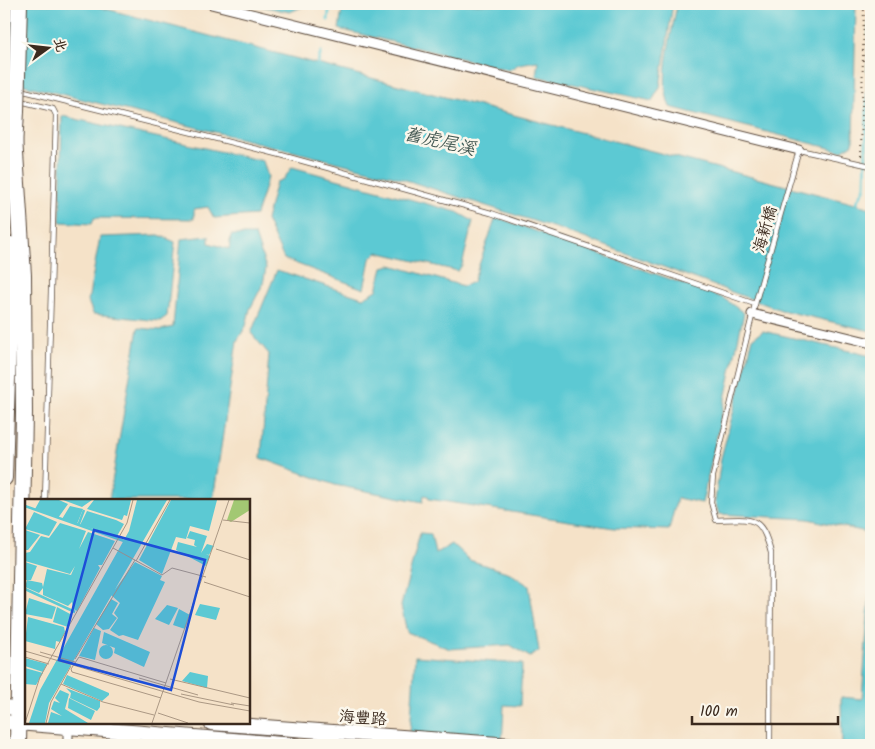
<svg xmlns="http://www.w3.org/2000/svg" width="875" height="749" font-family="Kalam,'LXGW WenKai TC',sans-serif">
<rect width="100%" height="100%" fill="#fbf7ec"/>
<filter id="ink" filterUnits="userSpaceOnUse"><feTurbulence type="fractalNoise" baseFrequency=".02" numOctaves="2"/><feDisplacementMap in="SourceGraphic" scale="10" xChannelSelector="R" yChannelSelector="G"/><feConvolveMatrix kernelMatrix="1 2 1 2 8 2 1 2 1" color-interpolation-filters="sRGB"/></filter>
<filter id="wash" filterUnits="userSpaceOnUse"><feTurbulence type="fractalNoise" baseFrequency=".0096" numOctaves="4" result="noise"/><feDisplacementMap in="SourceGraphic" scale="20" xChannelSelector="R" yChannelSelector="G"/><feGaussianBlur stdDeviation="1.12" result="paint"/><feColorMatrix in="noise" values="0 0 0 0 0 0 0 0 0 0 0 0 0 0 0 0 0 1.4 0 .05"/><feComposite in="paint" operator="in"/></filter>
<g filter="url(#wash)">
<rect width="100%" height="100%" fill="#f5e2c8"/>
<g fill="#5cc9d3" stroke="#4c7a78">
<polygon points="4,4 87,4 871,208 871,331 781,310 565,231 393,176 4,80"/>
<polygon points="250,4 309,4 290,12"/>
<polygon points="343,4 673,4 660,87 652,101 536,76 538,61 519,64 509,70 339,29"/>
<path d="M677,4H856L853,144L841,151L670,107C658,79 672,33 677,4Z"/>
<polygon points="62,116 263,161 268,177 256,215 214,218 208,207 194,209 194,219 94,218 92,224 60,222"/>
<polygon points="292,167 457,212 473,221 462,265 458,271 377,252 370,259 364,289 284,259 266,220 276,182 284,179"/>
<polygon points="496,217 723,298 744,313 702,503 677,498 669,530 614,528 429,499 428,496 424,495 423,502 335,485 261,458 269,354 251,333 277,270 363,298 377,290 383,267 391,265 463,286 473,282"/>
<polygon points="159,235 175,242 167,316 160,321 93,314 88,301 100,237"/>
<polygon points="231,235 255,235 266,268 263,284 250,309 246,326 237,341 213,500 109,500 138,328 161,330 173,327 181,239 209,236 209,243 229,249"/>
<polygon points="763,331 871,356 871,533 808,519 719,514 715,502 721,458 753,338"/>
<polygon points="420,533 431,534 435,554 452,544 469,560 510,573 529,586 539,651 530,657 510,645 450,649 407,632 401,606"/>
<polygon points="871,572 871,745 842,745 841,697 862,699"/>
<polygon points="415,656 522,664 520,706 504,705 502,745 410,733"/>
</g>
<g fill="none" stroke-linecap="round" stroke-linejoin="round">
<g stroke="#5cc9d3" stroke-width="3">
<polyline points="328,20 330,4"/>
<polyline points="317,66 321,52"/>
<polyline points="856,204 865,187 870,4"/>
</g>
</g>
</g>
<g filter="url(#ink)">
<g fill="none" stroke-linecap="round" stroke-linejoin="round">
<g stroke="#574638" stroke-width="6">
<g id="lane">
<polyline points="20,90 281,155 491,213 755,304"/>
<polyline points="20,101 53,109 56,115 45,500"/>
<path d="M770,745L771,553C761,514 753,519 716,520L711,502L713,476L755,304L799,150L871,166"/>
</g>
</g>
<g stroke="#574638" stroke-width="11">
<g id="street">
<polyline points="211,4 799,150"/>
<polyline points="752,314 871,343"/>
<polyline points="68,745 68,728"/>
</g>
</g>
<g stroke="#574638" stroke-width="16">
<g id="primary">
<polyline points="4,707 26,709"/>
<polyline points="4,722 295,745"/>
<polyline points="211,723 512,745"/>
</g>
</g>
<g stroke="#574638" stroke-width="18">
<g id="highway">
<polyline points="14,138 23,275 24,413 18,745"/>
<polyline points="14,148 16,111"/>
<polyline points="4,478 11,245"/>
</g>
</g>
<polyline stroke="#574638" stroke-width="2" stroke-dasharray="1 4" stroke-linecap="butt" points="861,156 864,4"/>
<use href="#lane" stroke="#fff" stroke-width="4.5"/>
<use href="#street" stroke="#fff" stroke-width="9"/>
<use href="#primary" stroke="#fff" stroke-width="14"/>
<use href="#highway" stroke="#fff" stroke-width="16"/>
<g stroke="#574638" stroke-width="18" stroke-linecap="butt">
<polyline id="highway-bridge" points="16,111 19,4"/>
</g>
<use href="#highway-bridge" stroke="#fff" stroke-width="16"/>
</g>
</g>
<g text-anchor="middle" stroke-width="5" stroke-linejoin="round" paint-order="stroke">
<g font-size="16" fill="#3b2a1e" stroke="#fbf7ec">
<text transform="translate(764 229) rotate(-74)" y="6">海新橋</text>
<text transform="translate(363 717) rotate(4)" y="6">海豐路</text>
</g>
<g font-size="18" font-style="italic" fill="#455a54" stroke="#fbf7ec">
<text transform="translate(440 141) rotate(13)" y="6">舊虎尾溪</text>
</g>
</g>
<g transform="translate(25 499)">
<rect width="225" height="225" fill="#f5e2c8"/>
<path d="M209,1H225V11L206,23L202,21Z" fill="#a2c873"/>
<path d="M15,1H34L43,5L33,19L10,10ZM38,1H67L57,8ZM69,1H106L102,17L99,16L97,21L62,10ZM112,1H142L24,204L20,224H4L15,191L104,32ZM146,1H192L184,32L165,27L161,40L151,38L137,75L114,61ZM45,7L58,10L52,25L37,20ZM62,12L91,21L99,25L92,37L55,26ZM9,13L32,23L24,37L0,30ZM35,24L61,32L54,50L63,33L90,42L77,66H73L75,69L52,112L48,110L47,103L43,107L18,96V89L14,94L0,88L2,81L17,84L18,88L22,70L46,76L50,67L45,75L0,62V54L5,53L16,37L24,39ZM0,31L15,36L3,51H0ZM165,32L182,37L176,54L182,45L189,47L184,56L181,55L185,57L181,67L151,51L153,43L172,48L169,46L170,41L162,39ZM0,63L12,67L6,81H0ZM110,63L137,77L135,81L140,83L113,141L98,136L94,137L85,131L93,119L89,114L95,104L86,96ZM4,99L31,108L27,120L0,115ZM86,100L93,104L87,115L92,119L84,130L78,131L71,125ZM175,105L195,109L191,121L170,116ZM142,106L153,109L144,126L130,120ZM32,108L47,116L43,128L28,123ZM154,110L165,116L160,130L148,126ZM3,118L39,128L40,133L35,143L31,142L30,150L0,142ZM69,129L76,132L70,161L54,157ZM79,133L125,153L119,168L89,154L90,149L77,144ZM74 153a7 7 0 1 1 14 0a7 7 0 1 1-14 0ZM0,159L22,165L18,173L0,167ZM0,169L18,174L11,186L0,185ZM165,173L183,177L182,189L157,182ZM42,176L84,194V196L77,202L38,185ZM41,189L75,202V208L72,212L45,199L46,194ZM35,191L44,195L40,210L63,224H23L26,213L37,217L26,210L29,202L35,204L30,199ZM44,199L70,212L66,221L43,209Z" fill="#5cc9d3"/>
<path fill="none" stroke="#5cc9d3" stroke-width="2.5" d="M0,7L99,42M53,27L59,11M0,90L50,113"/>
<path fill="none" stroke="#ab9884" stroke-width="1" d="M198,21L225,24M88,49L137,76L147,69L181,78M191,50L225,61M111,62L145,1M179,83L225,98M0,152L174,203L225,212M15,153L50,163M0,158L24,165M50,160L110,61M65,168L117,183M114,179L173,196M145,180L225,199M36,185L78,203L129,216M156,195L209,206M136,199L47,173L46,170L54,158L141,184M206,204L225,207M133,214L163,224M0,224L15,178L102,24L108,1M21,224L26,203L46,167M127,224L204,1"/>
<path fill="#1d4ed8" fill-opacity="0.15" stroke="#1d4ed8" stroke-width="2.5" d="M69,31L180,61L146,191L34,161Z"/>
<rect width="225" height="225" fill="none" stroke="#3b2a1e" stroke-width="2.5"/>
</g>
<rect width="875" height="749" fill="none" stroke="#fbf7ec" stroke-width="20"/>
<g transform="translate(48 48) rotate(75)" stroke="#fbf7ec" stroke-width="4" paint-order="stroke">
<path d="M0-4L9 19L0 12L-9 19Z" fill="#3b2a1e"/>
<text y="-8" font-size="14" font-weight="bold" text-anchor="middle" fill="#3b2a1e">北</text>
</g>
<path d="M692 716v8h146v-8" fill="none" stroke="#3b2a1e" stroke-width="2.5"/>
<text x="700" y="716" font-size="15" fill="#3b2a1e" stroke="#fbf7ec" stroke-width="4" paint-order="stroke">100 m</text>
</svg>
